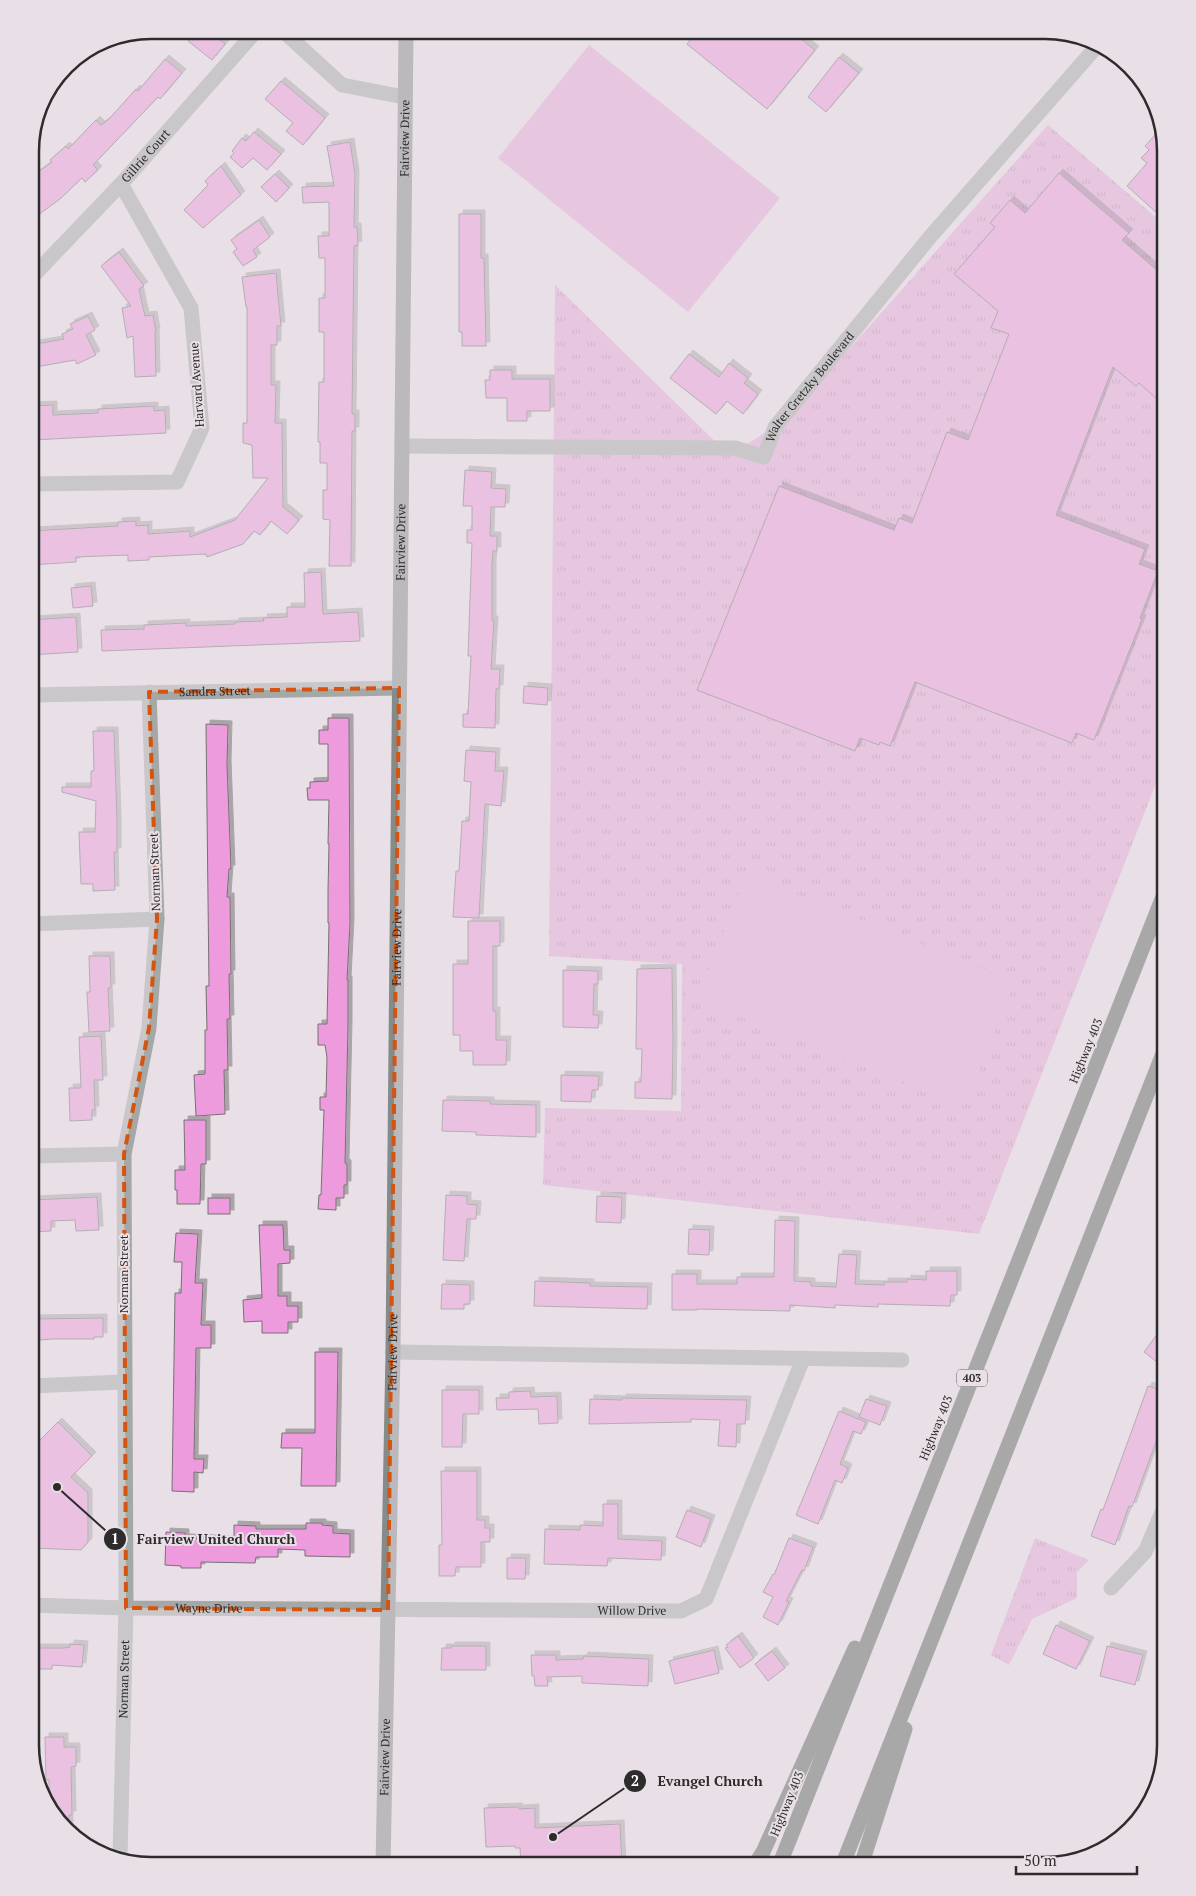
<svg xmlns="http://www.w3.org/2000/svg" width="1196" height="1896" font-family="'PT Serif',serif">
<defs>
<pattern id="park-tufts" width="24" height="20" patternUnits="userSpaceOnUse" patternTransform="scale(1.25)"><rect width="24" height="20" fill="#e6a8d9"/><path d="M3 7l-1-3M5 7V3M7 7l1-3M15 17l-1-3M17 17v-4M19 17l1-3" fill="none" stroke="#bb89b0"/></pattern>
<filter id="shadow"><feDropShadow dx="4" dy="-4" stdDeviation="0" flood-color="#0004"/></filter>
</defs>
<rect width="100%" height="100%" fill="#e8e0e6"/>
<g fill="url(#park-tufts)">
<polygon points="1048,125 1166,226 1166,758 979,1234 543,1185 545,1108 681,1111 682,964 549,956 555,285 729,455 786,420"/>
<polygon points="1035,1538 1089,1560 1077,1572 1077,1598 1032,1619 1009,1665 991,1655"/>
</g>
<g fill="#e6a8d9">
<polygon points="589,45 780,198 688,312 498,158"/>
<polygon points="746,874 1015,981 965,1106 697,1000"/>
</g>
<g fill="#ed9bdc" stroke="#777075" filter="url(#shadow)">
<polygon points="197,30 220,30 215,36 225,44 212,60 188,41"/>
<polygon points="698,30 790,30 815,50 767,109 687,44"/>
<polygon points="839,57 859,73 826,112 808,97"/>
<polygon points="165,59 182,73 160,99 158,97 93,165 98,170 85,182 82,178 60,199 30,221 30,178 52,162 50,160 66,146 68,149 96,120 101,125 108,120 136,89 138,91"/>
<polygon points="281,81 325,118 303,145 286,131 293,123 265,99"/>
<polygon points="254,132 281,154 267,170 253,158 242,168 230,157 234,153 232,151 242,138 246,141"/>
<polygon points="1155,135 1164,144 1166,151 1166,205 1158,214 1127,186 1147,163 1141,158 1149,150 1145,146"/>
<polygon points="350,142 355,174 354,227 357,227 358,245 354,246 352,414 355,414 355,431 352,431 351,566 329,566 330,520 323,519 323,490 327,490 327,463 320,463 320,442 318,442 319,382 324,382 324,332 319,332 319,298 325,298 325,258 319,258 318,236 329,236 329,202 303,203 302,187 334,186 327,146"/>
<polygon points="221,166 241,195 203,228 184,210 208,185 205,181"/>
<polygon points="1059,173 1129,233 1122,240 1166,278 1166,407 1139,383 1136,386 1113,367 1056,515 1145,549 1139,564 1158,571 1140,618 1142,619 1094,740 1076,733 1072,743 915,682 890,746 880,742 879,745 860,738 855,751 697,690 779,486 894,530 899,518 912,523 947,432 968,440 1009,334 991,328 998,311 954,274 995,227 990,223 1010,200 1025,213"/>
<polygon points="275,174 289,188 276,202 261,187"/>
<polygon points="459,214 481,214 481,258 484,258 486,346 462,346 462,332 459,332"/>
<polygon points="259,220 270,237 253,250 257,257 243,266 233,252 237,249 231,240"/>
<polygon points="119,252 144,286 139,289 145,316 153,315 156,332 155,332 156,376 135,377 133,336 127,338 122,308 131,306 101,266"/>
<polygon points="276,273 281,326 277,326 277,345 271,345 271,385 276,385 275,423 282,423 283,507 299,520 287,534 271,521 260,535 254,531 243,544 207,557 206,554 149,557 149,560 128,561 128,555 76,557 76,562 30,565 30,531 118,526 118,522 136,521 136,526 148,525 148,534 190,531 190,537 235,520 268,478 253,478 252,445 243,443 243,423 247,423 247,307 246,307 242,277"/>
<polygon points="88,316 95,330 86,335 96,355 77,364 75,360 30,368 30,345 64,339 62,334 73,329 70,324"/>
<polygon points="689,354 719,377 729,363 748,378 744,383 758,394 743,414 727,401 716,414 670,378"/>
<polygon points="490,370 512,370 512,379 550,379 550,411 527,411 527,421 507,421 507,398 486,398 485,380 490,380"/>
<polygon points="53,405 53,415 98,413 98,409 154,406 154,411 165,410 166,433 33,440 32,426 30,426 30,406"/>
<polygon points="465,470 492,472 491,488 506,489 505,507 491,507 490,536 497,536 497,551 493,551 492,565 492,620 494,620 491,669 500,669 499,689 496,689 495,728 463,727 463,714 468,714 471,656 468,656 472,543 467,543 467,530 472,530 472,506 463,506"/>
<polygon points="321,572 323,614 358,612 360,641 102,651 101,630 144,629 144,625 186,623 186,626 235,624 235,622 264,621 263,618 287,617 287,607 305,607 304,573"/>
<polygon points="91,586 93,606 73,608 71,588"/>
<polygon points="76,617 78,652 30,655 30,620"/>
<polygon points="524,686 548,688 547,705 523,703"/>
<polygon points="328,718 349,718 350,923 347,980 348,980 348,1025 345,1163 347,1164 347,1185 344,1185 344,1198 336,1198 336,1210 318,1209 319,1195 321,1195 324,1110 320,1110 320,1097 326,1097 327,1057 325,1045 318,1045 318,1024 327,1024 329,923 328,923 328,891 329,844 328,844 329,800 308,800 307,788 310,788 310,782 328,781 328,744 319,744 319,730 328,730"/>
<polygon points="206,724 228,725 227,764 231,869 229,869 227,897 230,897 231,974 229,974 230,1019 227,1019 228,1070 224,1070 225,1114 196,1116 194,1075 205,1074 205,1030 207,1030 206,986 209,986"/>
<polygon points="93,731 114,731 117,819 117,852 114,852 115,890 93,891 93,884 81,884 79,832 95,832 96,801 62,792 62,787 91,787 91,771 94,771"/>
<polygon points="466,750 496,752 495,771 504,771 501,806 485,804 479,918 453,917 456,871 459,871 462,821 469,821 471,782 464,781"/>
<polygon points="468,921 500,921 500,946 493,946 493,1011 496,1011 496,1040 507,1040 506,1065 473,1065 473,1051 460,1051 460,1035 453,1035 453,964 468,964"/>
<polygon points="89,956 110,956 111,988 108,988 110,1031 89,1032 87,992 90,992"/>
<polygon points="672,968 673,1040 672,1099 635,1098 635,1082 641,1082 642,1049 636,1049 637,969"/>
<polygon points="563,970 598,971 598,984 594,984 593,1015 599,1015 598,1028 563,1027"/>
<polygon points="101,1036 103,1080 94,1080 95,1110 92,1110 92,1120 70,1121 69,1088 81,1088 79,1037"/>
<polygon points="561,1075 599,1076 598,1090 592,1090 591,1102 561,1101"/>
<polygon points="443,1100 490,1101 490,1104 536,1105 536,1137 476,1135 476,1132 442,1131"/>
<polygon points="184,1120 206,1120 206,1164 201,1164 200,1204 177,1204 177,1190 175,1190 175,1170 185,1170"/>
<polygon points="446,1195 467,1196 467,1204 477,1205 476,1219 467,1219 464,1261 443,1260"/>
<polygon points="597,1196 622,1197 621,1223 596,1222"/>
<polygon points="97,1197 99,1230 76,1231 75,1220 51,1221 51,1231 30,1232 30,1200"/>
<rect x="208" y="1198" width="22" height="16"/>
<polygon points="775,1220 795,1221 794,1281 811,1282 811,1286 836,1287 839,1254 857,1255 855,1284 884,1285 884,1282 907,1282 907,1279 926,1280 926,1271 957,1271 957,1295 951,1295 950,1306 878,1304 878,1307 835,1305 835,1308 790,1305 790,1311 697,1309 697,1310 672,1310 672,1274 697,1274 697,1284 737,1284 737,1277 774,1277"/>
<polygon points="259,1225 283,1225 284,1250 290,1250 290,1263 278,1264 278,1296 287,1296 287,1306 298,1306 298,1322 288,1322 288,1333 262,1333 262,1321 244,1322 243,1300 262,1298"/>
<polygon points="689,1229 710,1230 709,1255 688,1254"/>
<polygon points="176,1233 198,1234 195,1283 203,1283 201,1325 211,1325 211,1348 196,1348 194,1459 204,1459 203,1473 194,1472 194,1492 172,1491 175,1293 181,1293 182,1262 174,1262"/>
<polygon points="535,1281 590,1283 590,1286 648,1287 647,1309 534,1306"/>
<polygon points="442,1284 470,1285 470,1304 464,1304 464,1309 441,1309"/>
<polygon points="103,1318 103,1337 94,1337 94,1339 51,1339 30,1341 30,1319"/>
<polygon points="1166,1322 1166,1369 1144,1352"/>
<polygon points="315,1352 338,1352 336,1486 301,1486 302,1448 281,1448 282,1433 315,1433"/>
<polygon points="1148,1386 1166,1392 1166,1415 1132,1507 1129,1506 1115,1545 1091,1536 1101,1509 1103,1510"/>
<polygon points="442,1390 479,1390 479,1414 463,1414 462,1447 442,1447"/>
<polygon points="530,1391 531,1397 557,1396 558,1423 539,1424 538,1409 497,1410 496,1398 509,1398 509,1392"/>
<polygon points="622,1398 747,1400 745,1424 737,1424 736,1447 718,1446 720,1420 691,1419 691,1422 589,1424 590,1399 622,1400"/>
<polygon points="866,1399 887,1406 880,1425 859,1417"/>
<polygon points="839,1411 866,1422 861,1434 853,1431 840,1464 848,1468 842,1483 835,1480 818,1524 796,1515"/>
<polygon points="58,1422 92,1456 71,1477 88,1493 88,1542 81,1550 31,1548 32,1481 40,1473 30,1462 30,1450"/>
<polygon points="441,1471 477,1471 477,1520 485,1520 485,1528 490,1528 490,1542 481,1542 481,1567 456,1567 455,1576 439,1576 439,1545 442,1545"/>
<polygon points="603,1504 618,1504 618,1539 662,1541 661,1560 608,1558 607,1566 544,1564 545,1529 580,1530 580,1525 603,1526"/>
<polygon points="687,1510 711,1519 701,1547 676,1537"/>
<polygon points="306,1523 322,1523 322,1525 333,1526 333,1533 350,1534 350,1557 305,1556 305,1550 278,1549 278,1557 256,1557 255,1563 201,1562 201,1568 181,1568 181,1566 165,1565 166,1532 185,1533 185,1538 234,1540 234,1525 256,1526 256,1529 306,1529"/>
<polygon points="789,1538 813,1547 804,1571 802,1570 786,1601 789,1602 778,1625 763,1617 773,1597 763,1592 773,1574 774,1575"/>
<polygon points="507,1558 526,1558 525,1579 507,1579"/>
<polygon points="1056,1625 1090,1641 1076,1669 1043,1654"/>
<polygon points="738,1636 754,1658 740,1668 725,1648 728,1647 726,1645"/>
<polygon points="70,1644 84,1645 82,1667 52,1665 52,1669 30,1669 30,1648 64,1648 70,1647"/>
<polygon points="451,1646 486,1646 486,1670 441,1670 442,1648 451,1648"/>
<polygon points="1107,1646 1143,1655 1135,1685 1100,1676"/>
<polygon points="714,1650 719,1673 675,1684 669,1661"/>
<polygon points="772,1651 785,1668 768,1681 755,1664"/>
<polygon points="531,1655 556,1655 556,1660 583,1659 584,1656 649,1659 648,1686 582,1683 582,1676 547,1677 548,1686 535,1686 534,1676 532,1676"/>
<polygon points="45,1737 64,1737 64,1747 76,1747 76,1766 71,1767 72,1815 69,1815 69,1829 49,1806 49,1780 46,1780"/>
<polygon points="518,1807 519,1809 535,1808 535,1828 620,1824 622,1866 521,1866 520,1848 515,1848 515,1846 486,1847 484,1808"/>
</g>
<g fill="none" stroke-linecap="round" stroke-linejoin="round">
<g stroke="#a4a8a6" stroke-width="15">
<polyline points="282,30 342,85 404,97"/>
<path id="s1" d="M30,279L121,184L257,30"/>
<path id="s2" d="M402,446L735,448L764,457L775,427L812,382L930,237L1098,45"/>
<polyline points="30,484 177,482 202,428 191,308 121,184"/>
<path id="s3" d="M30,695L399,688"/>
<polyline points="30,924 157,919"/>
<polyline points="30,1156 124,1154"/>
<polyline points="393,1352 902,1360"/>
<polyline points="30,1386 124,1382"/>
<polyline points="1111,1588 1145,1552 1166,1503"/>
<path id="s4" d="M30,1605L126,1608L681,1611L706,1599L803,1359"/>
<path id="s5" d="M120,1858L126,1608L124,1154L149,1028L157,919L149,692"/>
</g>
<path stroke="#858b88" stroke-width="15" id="s6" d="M383,1866L393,1352L406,30"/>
<g stroke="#5c6461" stroke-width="15">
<polyline points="754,1866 763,1852 855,1648"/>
<polyline points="779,1866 1166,889"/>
<polyline points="842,1866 1166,1046"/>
<polyline points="861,1866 905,1729"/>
</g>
</g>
<path d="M0 0H1196V1896H0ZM399,688L388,1610L126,1608L124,1154L149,1028L157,919L149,692Z" fill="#e8e0e6" fill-opacity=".55" fill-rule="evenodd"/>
<path fill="none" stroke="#d5540f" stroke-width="4" stroke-dasharray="10 6" stroke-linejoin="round" d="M399,688L388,1610L126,1608L124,1154L149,1028L157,919L149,692Z"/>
<g text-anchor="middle" stroke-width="4" stroke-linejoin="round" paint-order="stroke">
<rect fill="#e8e0e6" stroke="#666164" stroke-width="1" x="957" y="1369.5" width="30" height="17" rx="4"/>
<g font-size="11" font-weight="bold" fill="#2e2b2d">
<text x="972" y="1382">403</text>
</g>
<g font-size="12" fill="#2e2b2d" stroke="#e8e0e6">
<text dy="4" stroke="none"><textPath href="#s6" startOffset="1728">Fairview Drive</textPath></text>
<text dy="4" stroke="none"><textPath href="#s1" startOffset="169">Gillrie Court</textPath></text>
<text transform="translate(197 385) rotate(-94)" y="4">Harvard Avenue</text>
<text dy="4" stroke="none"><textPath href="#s2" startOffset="448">Walter Gretzky Boulevard</textPath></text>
<text dy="4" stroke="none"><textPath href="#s6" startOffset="1324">Fairview Drive</textPath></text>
<text dy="4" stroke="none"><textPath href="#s3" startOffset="185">Sandra Street</textPath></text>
<text transform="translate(155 872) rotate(-92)" y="4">Norman Street</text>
<text dy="4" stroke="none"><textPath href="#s6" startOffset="919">Fairview Drive</textPath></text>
<text transform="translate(1086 1051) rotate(-68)" y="4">Highway 403</text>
<text transform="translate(124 1274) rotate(-90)" y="4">Norman Street</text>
<text dy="4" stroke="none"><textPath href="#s6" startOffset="514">Fairview Drive</textPath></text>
<text transform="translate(936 1428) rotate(-68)" y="4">Highway 403</text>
<text dy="4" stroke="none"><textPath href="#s4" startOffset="179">Wayne Drive</textPath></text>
<text dy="4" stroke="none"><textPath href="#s4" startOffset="602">Willow Drive</textPath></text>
<text dy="4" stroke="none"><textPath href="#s5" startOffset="179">Norman Street</textPath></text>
<text dy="4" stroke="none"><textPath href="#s6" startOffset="109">Fairview Drive</textPath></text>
<text transform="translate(787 1804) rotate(-68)" y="4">Highway 403</text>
</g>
</g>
<path d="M0 0H1196V1896H0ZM151 39H1045A112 112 0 0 1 1157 151V1745A112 112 0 0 1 1045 1857H151A112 112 0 0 1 39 1745V151A112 112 0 0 1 151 39Z" fill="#e8e0e6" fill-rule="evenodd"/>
<path fill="none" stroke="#2e2b2d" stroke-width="2.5" d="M151 39H1045A112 112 0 0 1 1157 151V1745A112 112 0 0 1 1045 1857H151A112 112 0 0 1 39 1745V151A112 112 0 0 1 151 39Z"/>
<path fill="none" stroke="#2e2b2d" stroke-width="2" d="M57 1487L115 1539M553 1837L635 1781"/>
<g fill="#2e2b2d" stroke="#e8e0e6" stroke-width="2">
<circle cx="57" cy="1487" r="5"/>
<circle cx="553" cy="1837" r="5"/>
<circle cx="115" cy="1539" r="12"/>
<circle cx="635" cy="1781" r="12"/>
</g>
<g font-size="15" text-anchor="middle" font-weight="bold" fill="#fff">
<text x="115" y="1544">1</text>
<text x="635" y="1786">2</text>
</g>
<g font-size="14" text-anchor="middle" font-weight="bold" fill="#2e2b2d" stroke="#e8e0e6" stroke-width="4" stroke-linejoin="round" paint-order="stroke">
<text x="216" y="1544">Fairview United Church</text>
<text x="710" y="1786">Evangel Church</text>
</g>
<path d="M1016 1866v8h121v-8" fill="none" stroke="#2e2b2d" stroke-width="2.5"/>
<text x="1024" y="1866" font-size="15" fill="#2e2b2d" stroke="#e8e0e6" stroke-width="4" paint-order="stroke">50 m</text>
</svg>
